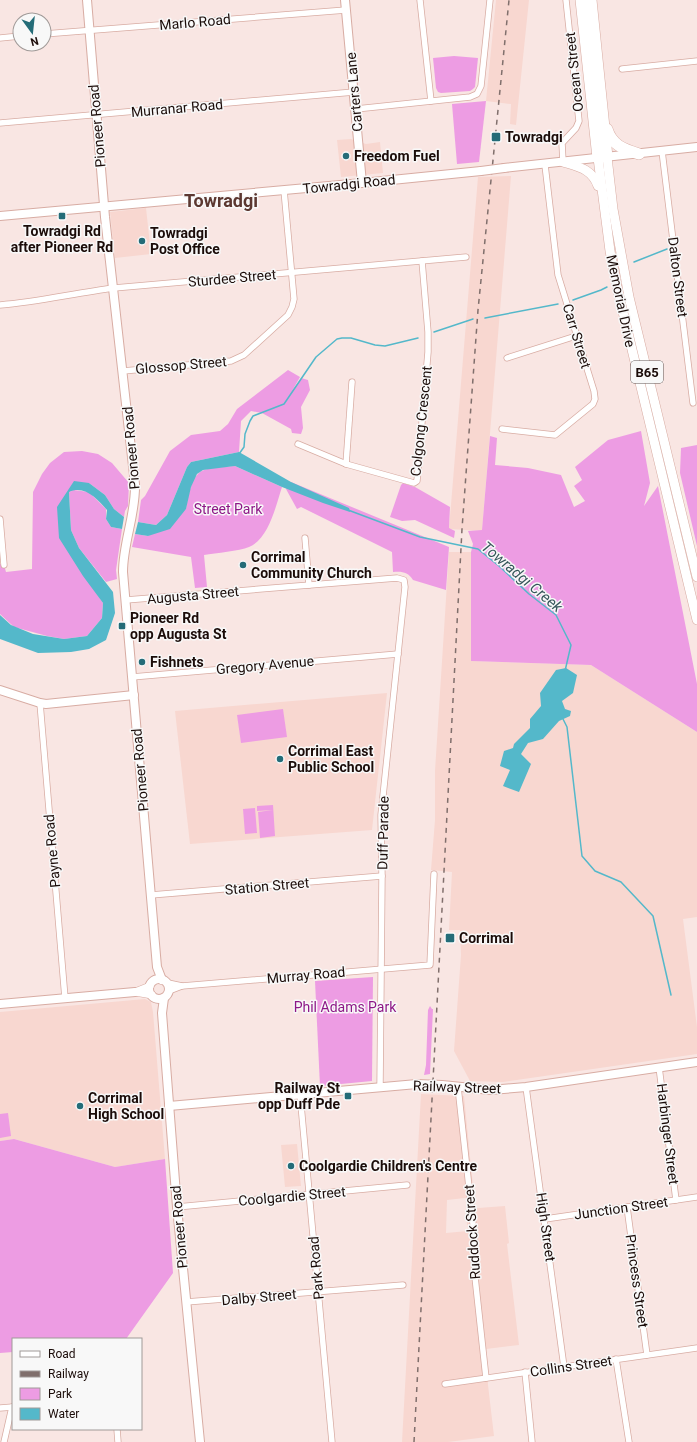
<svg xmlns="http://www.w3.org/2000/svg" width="697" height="1442" font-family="Roboto,sans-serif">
<rect width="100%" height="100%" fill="#f9e6e3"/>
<g fill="#f8d7d0">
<polygon points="496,0 529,0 516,125 510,124 511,104 486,101"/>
<polygon points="351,139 366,144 380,142 383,173 341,177 337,140"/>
<polygon points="511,176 482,531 449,529 478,177"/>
<polygon points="146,208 151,254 115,258 110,212"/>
<polygon points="449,552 471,552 471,661 591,665 697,732 697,917 683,919 697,1027 697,1054 503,1082 470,1081 454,1051 461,955 460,930 449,930 452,872 431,870 435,820 435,771"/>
<polygon points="387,693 372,830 190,844 175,711"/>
<polygon points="145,999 151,1002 153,1012 165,1159 115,1167 14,1139 0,1141 0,1012"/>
<polygon points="421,1094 464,1096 474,1197 447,1200 446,1233 468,1231 465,1209 505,1206 509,1243 507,1244 519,1345 486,1349 488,1385 494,1436 448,1442 402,1442"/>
<polygon points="297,1144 301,1186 285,1187 281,1145"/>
</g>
<g fill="#ed9ce3">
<polygon points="454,56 478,58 475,87 473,89 470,91 441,93 438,92 436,88 433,58"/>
<polygon points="486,101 479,162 457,164 452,104"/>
<polygon points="288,370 300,377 292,391 301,378 308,380 310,390 301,407 303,428 301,434 292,433 291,429 262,413 251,411 241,421 239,452 191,462 187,467 167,515 156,525 138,522 141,500 145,496 170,451 191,435 220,431 228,424 237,409"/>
<polygon points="641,431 650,483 644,506 658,486 697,684 697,732 591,665 471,661 471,552 473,544 468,531 482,530 490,436 497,438 495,465 528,468 561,475 574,507 585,501 574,486 582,480 575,467 608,440"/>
<polygon points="697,445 697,546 680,473 681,448"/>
<polygon points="82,451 98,454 112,463 129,483 128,506 125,511 124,517 114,509 105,495 89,483 67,493 72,557 103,603 102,618 87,636 64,639 47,636 14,627 0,614 0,564 4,565 6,572 32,569 33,492 42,474 50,463 64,452"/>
<path d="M235,466L282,487C276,505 269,539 249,547C239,551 216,553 204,555L207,587L195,588L191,557L132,547L135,534L148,536L186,509C188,498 191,474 204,470C213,467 225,467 235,466Z"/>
<path d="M291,482L449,547L446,590L413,580C408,572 402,571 393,572L392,552L301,507L297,509L286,489Z"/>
<polygon points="403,483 415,487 450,507 449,528 455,531 454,538 415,520 402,521 390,517 401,485"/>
<polygon points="74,490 89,492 106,509 106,519 111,527 122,529 116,570 117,579 106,582 79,548 71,530 69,492"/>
<polygon points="283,709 287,737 241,743 237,715"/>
<polygon points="273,805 275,836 260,838 258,812 273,810 257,811 257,806"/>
<polygon points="255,808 257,833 245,834 243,809"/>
<polygon points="373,977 372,1081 320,1086 315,981"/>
<polygon points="430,1006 432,1009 433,1009 430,1074 424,1075 426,1065 428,1010"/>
<polygon points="8,1113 11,1136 0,1138 0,1114"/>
<polygon points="14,1139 115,1167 165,1159 173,1273 126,1339 13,1339 13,1352 0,1353 0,1141"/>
</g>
<g fill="#54b8ca">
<polygon points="239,452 291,482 349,508 350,512 323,503 282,487 235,466 203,470 197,474 191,487 186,509 170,529 148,536 135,534 138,522 156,525 167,515 187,467 191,462"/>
<path d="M74,481L89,483L105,495L114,509L124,517L122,529L111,527L106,519L107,510C97,499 85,485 69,492L71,530L79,548L113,592L115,613L106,640L89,649L71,652L38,653L0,639V615L11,625L33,634L64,639L87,636L102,618L103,603L83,576L59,538L57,507Z"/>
<polygon points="566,668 577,675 573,693 562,701 565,709 571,711 570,716 559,721 543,739 528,743 521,754 531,764 519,792 503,786 510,770 500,766 504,751 513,748 514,744 530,728 530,719 541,706 540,693 556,670"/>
</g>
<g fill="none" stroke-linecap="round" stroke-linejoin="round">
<g stroke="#54b8ca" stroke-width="1.5">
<polyline points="634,262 667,249"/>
<polyline points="573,300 601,290 607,287"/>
<polyline points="485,318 558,304"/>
<polyline points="434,332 473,319"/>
<polyline points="239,454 244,447 245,434 250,421 253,416 284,404 316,357 337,339 342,338 351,338 375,345 385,346 418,338"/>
<polyline points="348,510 420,537 478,549 499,566 529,594 556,615 571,645 565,671"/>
<polyline points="563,719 567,727 582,856 595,871 621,882 653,916 671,995"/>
</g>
<g stroke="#d8aca3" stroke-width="7">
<g id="minor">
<polyline points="420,0 431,101"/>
<polyline points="44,34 346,10"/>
<polyline points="0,38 20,36"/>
<polyline points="622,69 697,61"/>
<polyline points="356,109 470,97 477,94 481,86 490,0"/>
<polyline points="0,123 354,92"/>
<polyline points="662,151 693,403"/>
<polyline points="563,162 562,143 576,128 579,121 566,0"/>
<path d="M0,305C38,302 75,293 114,288L466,257"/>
<polyline points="507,358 576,336"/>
<polyline points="123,371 231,361 244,355 288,315 292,307 294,299 284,190"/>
<polyline points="502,429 555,435 593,404 595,399 594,391 558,275 545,165"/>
<polyline points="298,444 346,464 414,483 417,481 428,352 428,332 422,261"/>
<polyline points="346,464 352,382"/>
<polyline points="0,519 4,565"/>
<polyline points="305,538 309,585"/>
<polyline points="126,600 397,578 404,580 405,587 381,815 382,876 380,1087"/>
<polyline points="132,677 398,654"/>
<polyline points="40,703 65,998"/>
<polyline points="151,895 382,876"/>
<polyline points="168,983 182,986 430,965 434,874"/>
<polyline points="169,991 182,986"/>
<polyline points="659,1067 676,1200"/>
<polyline points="458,1087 474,1233 475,1277 486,1378"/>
<polyline points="526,1087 564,1367"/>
<polyline points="300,1094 332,1442"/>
<polyline points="177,1207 407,1185"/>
<polyline points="627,1207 647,1355"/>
<polyline points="545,1219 697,1197"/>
<polyline points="186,1302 403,1285"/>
<polyline points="616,1359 629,1442"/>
<polyline points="525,1372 532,1442"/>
<polyline points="445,1384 697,1348"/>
<polyline points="0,1408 13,1407"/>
<polyline points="117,1429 118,1442"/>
<polyline points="4,1442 12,1407"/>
</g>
</g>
<g stroke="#d8aca3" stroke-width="8">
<g id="tertiary">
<polyline points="135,992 152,995"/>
<polyline points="135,992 150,986"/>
</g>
</g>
<g stroke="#d8aca3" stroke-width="10">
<g id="secondary">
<path d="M87,0L105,217L135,484C136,514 123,542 123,572L157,967L162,980"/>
<polyline points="345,0 362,183"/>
<polyline points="504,168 697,147"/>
<polyline points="0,216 362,183 481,171"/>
<polyline points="0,690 40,703 46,704 134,695"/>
<circle cx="159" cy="989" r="10"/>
<polyline points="164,998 162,1013 177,1207 200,1442"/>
<polyline points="0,1004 135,992"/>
<polyline points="169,1106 417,1084 442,1085 491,1090 526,1087 697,1062"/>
</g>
</g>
<g stroke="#d8aca3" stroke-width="10">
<g id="primary">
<polyline points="607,157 613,209 629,297 697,577"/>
<polyline points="598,158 610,251 617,287 697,620"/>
<path d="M563,162C579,167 592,169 598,186"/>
</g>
</g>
<g stroke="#d8aca3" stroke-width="12">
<g id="motorway">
<polyline points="581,0 598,158"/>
<polyline points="591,0 607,157"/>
<path d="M607,129C612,145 623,149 639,154"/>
</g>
</g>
<use href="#minor" stroke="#fff" stroke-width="5.5"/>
<use href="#tertiary" stroke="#fff" stroke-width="7"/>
<use href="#secondary" stroke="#fff" stroke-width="8"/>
<use href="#primary" stroke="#fff" stroke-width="9"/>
<use href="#motorway" stroke="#fff" stroke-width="11"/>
<polyline stroke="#806f6c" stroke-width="1.5" stroke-dasharray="5 5" stroke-linecap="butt" points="414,1442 462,529 478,310 509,0"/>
<g stroke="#d8aca3" stroke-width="10" stroke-linecap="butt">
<polyline id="secondary-bridge" points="481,171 504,168"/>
</g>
<use href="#secondary-bridge" stroke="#fff" stroke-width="8"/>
</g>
<g fill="#246c78" stroke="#f8f8f8" stroke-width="1.5">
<rect x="491" y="132" width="10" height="10" rx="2"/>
<circle cx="346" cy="156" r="4"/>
<rect x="58" y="212" width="8" height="8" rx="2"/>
<circle cx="142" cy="241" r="4"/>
<circle cx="243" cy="565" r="4"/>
<rect x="118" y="622" width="8" height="8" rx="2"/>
<circle cx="142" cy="662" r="4"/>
<circle cx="280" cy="759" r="4"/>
<rect x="445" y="933" width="10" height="10" rx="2"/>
<rect x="344" y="1092" width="8" height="8" rx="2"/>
<circle cx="80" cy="1106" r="4"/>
<circle cx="291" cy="1166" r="4"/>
</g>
<g text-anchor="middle" stroke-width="3" stroke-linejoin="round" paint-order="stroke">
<rect fill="#f8f8f8" stroke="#5d5351" stroke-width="1" x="631" y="361" width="32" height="22" rx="3"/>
<g font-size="13" font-weight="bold" fill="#1b0c09">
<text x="647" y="377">B65</text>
</g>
<g font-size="14" fill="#1b0c09" stroke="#f8f8f8">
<text transform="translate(195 22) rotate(-5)" y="5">Marlo Road</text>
<text transform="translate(574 72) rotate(-96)" y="5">Ocean Street</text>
<text transform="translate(354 92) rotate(-95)" y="5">Carters Lane</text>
<text transform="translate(177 108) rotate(-5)" y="5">Murranar Road</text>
<text transform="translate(97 126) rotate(-95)" y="5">Pioneer Road</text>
<text transform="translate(349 184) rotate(-6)" y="5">Towradgi Road</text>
<text transform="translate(678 277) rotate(83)" y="5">Dalton Street</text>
<text transform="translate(232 278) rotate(-5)" y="5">Sturdee Street</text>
<text transform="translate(621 301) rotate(78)" y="5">Memorial Drive</text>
<text transform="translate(577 336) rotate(73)" y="5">Carr Street</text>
<text transform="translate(181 365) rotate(-5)" y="5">Glossop Street</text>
<text transform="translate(421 421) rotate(-84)" y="5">Colgong Crescent</text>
<text transform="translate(131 448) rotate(-95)" y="5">Pioneer Road</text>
<text transform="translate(193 595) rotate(-5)" y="5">Augusta Street</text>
<text transform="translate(265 665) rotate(-5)" y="5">Gregory Avenue</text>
<text transform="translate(140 770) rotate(-95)" y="5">Pioneer Road</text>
<text transform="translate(383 833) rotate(-89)" y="5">Duff Parade</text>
<text transform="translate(52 851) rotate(-95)" y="5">Payne Road</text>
<text transform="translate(267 886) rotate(-5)" y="5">Station Street</text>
<text transform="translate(306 975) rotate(-5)" y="5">Murray Road</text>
<text transform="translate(457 1087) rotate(2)" y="5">Railway Street</text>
<text transform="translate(668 1134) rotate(83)" y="5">Harbinger Street</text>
<text transform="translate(292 1196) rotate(-5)" y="5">Coolgardie Street</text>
<text transform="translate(621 1208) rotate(-8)" y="5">Junction Street</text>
<text transform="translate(179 1227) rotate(-95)" y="5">Pioneer Road</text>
<text transform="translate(546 1227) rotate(82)" y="5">High Street</text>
<text transform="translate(472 1232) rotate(-94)" y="5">Ruddock Street</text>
<text transform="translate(316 1268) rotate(-95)" y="5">Park Road</text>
<text transform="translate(637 1281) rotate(82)" y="5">Princess Street</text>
<text transform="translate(259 1297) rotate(-5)" y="5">Dalby Street</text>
<text transform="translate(571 1366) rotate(-8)" y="5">Collins Street</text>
</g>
<g font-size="14" font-weight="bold" fill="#1b0c09" stroke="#f8f8f8" text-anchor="start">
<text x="505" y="142">Towradgi</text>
<text x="354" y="161">Freedom Fuel</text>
<text x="62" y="236" text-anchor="middle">Towradgi Rd<tspan x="62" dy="16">after Pioneer Rd</tspan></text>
<text x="150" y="238">Towradgi<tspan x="150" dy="16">Post Office</tspan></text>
<text x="251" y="562">Corrimal<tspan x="251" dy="16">Community Church</tspan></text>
<text x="130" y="623">Pioneer Rd<tspan x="130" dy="16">opp Augusta St</tspan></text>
<text x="150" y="667">Fishnets</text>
<text x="288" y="756">Corrimal East<tspan x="288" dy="16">Public School</tspan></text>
<text x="459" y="943">Corrimal</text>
<text x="340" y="1093" text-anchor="end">Railway St<tspan x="340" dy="16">opp Duff Pde</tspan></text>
<text x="88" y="1103">Corrimal<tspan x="88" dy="16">High School</tspan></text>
<text x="299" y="1171">Coolgardie Children's Centre</text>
</g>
<g font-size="14" fill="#8d1787" stroke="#f8f8f8">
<text x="228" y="514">Street Park</text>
<text x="345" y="1012">Phil Adams Park</text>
</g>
<g font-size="15" font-style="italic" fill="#36555b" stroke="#f8f8f8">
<text transform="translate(522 577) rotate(40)" y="5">Towradgi Creek</text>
</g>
<g font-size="18" font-weight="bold" fill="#5c3831" stroke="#f8f8f8">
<text x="221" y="207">Towradgi</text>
</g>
</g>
<rect x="12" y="1338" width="130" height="92" fill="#f8f8f8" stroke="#a09a98"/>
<rect x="20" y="1351" width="20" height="6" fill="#ffffff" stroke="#a09a98"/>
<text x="48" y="1358" font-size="12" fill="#1b0c09">Road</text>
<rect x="20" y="1371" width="20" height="6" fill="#806f6c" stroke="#a09a98"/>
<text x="48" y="1378" font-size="12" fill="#1b0c09">Railway</text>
<rect x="20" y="1388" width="20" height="12" fill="#ed9ce3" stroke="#a09a98"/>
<text x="48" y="1398" font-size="12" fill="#1b0c09">Park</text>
<rect x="20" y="1408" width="20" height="12" fill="#54b8ca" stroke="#a09a98"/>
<text x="48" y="1418" font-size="12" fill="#1b0c09">Water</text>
<g transform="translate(32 32) rotate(165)"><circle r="19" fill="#f8f8f8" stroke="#a09a98"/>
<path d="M0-3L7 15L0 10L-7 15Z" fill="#246c78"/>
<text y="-6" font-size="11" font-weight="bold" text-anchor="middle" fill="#1b0c09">N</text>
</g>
</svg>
